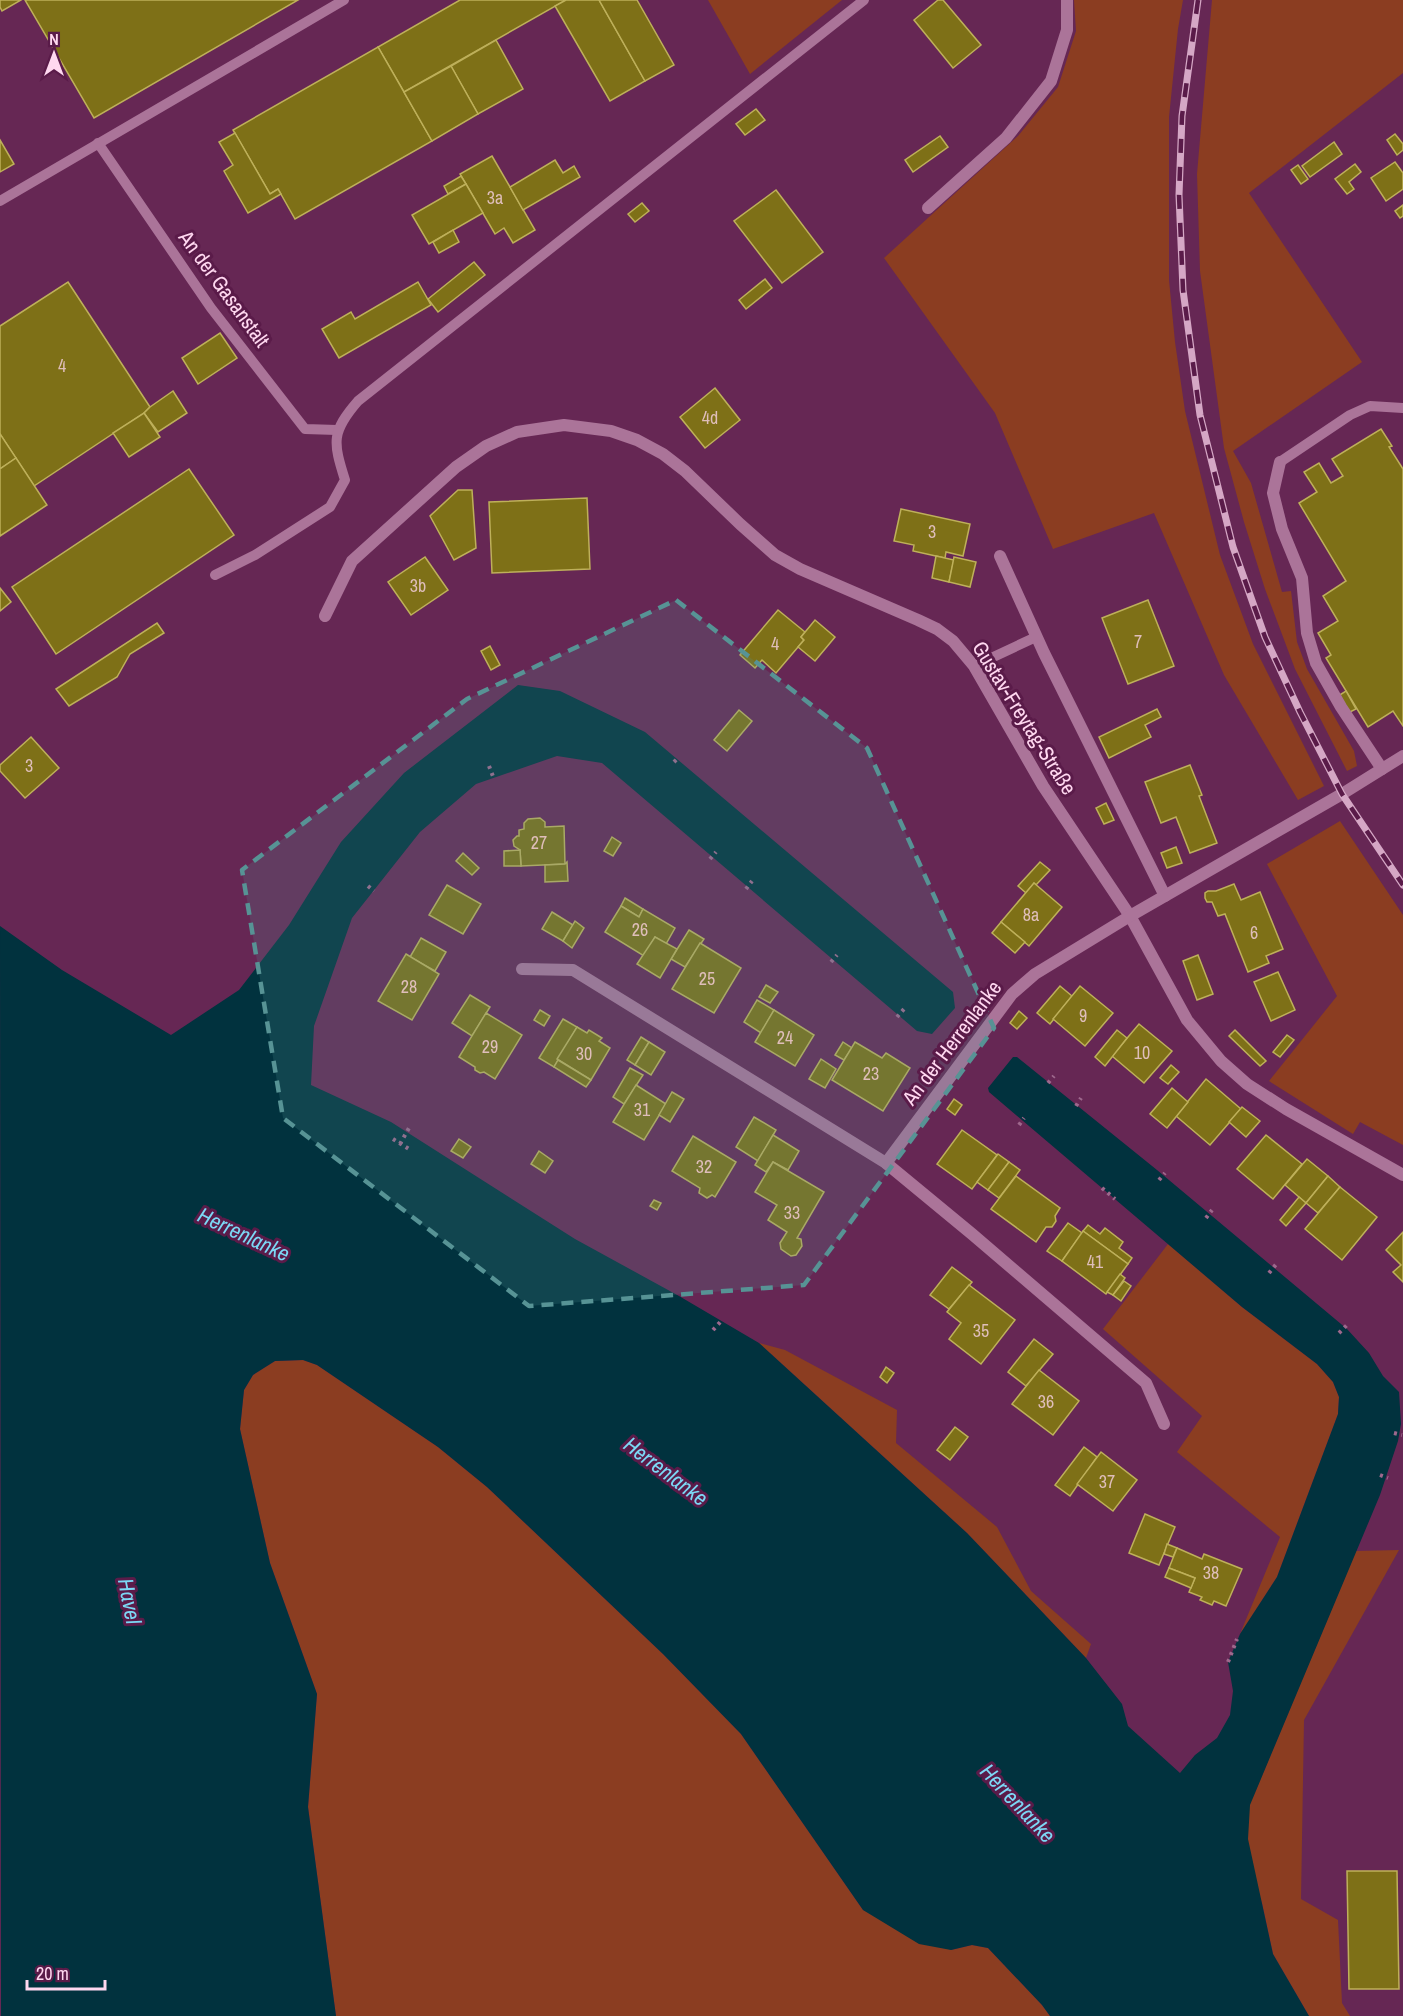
<svg xmlns="http://www.w3.org/2000/svg" width="1403" height="2016" font-family="'Archivo Narrow',sans-serif">
<rect width="100%" height="100%" fill="#662754"/>
<g fill="#8b3d21">
<polygon points="708,0 842,0 750,74"/>
<polygon points="1074,0 1183,0 1178,29 1169,117 1169,280 1175,342 1185,411 1220,555 1253,644 1324,786 1298,800 1224,675 1154,513 1053,549 995,413 884,258 1018,136 1058,87 1076,31"/>
<polygon points="1212,0 1403,0 1403,73 1249,193 1362,362 1233,451 1251,483 1282,592 1291,591 1297,642 1307,669 1354,751 1357,766 1347,771 1295,669 1265,589 1244,522 1224,448 1200,271 1197,174"/>
<polygon points="1340,821 1403,915 1403,1145 1360,1122 1353,1134 1269,1081 1337,996 1267,864"/>
<polygon points="1168,1244 1242,1307 1317,1364 1333,1382 1339,1397 1338,1414 1277,1577 1240,1634 1280,1537 1177,1452 1202,1416 1103,1329"/>
<polygon points="759,1343 785,1350 897,1410 896,1443 997,1527 1031,1591 1091,1644 1086,1658 967,1533"/>
<polygon points="303,1360 317,1365 438,1447 487,1487 663,1654 741,1734 863,1910 951,1950 972,1945 988,1948 1042,2005 1050,2016 336,2016 308,1807 317,1694 270,1563 240,1429 244,1390 253,1375 275,1361"/>
<polygon points="1399,1550 1304,1720 1301,1899 1338,1920 1342,2003 1350,2016 1309,2016 1273,1954 1262,1903 1230,1828 1253,1797 1356,1551"/>
</g>
<polygon fill="#01323e" points="518,685 560,691 645,732 953,992 955,1008 932,1034 917,1031 602,763 557,756 476,784 420,832 352,918 314,1026 311,1085 391,1122 575,1239 679,1296 759,1343 967,1533 1086,1658 1122,1704 1128,1726 1180,1773 1195,1755 1217,1738 1230,1715 1233,1691 1228,1662 1240,1634 1277,1577 1338,1414 1339,1397 1333,1382 1317,1364 1242,1307 989,1092 988,1088 1013,1057 1017,1057 1157,1170 1347,1329 1369,1353 1383,1376 1399,1392 1401,1424 1398,1441 1380,1495 1250,1805 1248,1839 1273,1954 1309,2016 1050,2016 1042,2005 988,1948 972,1945 951,1950 919,1944 863,1910 741,1734 663,1654 487,1487 438,1447 317,1365 303,1360 275,1361 253,1375 244,1390 240,1429 270,1563 317,1694 308,1807 336,2016 1,2016 0,926 62,970 171,1035 239,990 289,925 341,842 404,773"/>
<g fill="#7e7017" stroke="#beb05a" stroke-width="1.5">
<polygon points="0,0 21,0 2,11 0,7"/>
<polygon points="25,0 298,0 94,118"/>
<polygon points="460,0 566,0 404,92 378,47"/>
<polygon points="566,0 599,0 645,81 610,101 555,6"/>
<polygon points="599,0 637,0 674,65 645,81"/>
<polygon points="938,0 943,0 981,45 953,68 914,20"/>
<polygon points="496,40 523,89 478,114 451,66"/>
<polygon points="378,47 432,141 295,219 278,189 270,194 233,130"/>
<polygon points="451,66 478,114 432,141 404,92"/>
<polygon points="756,109 765,120 745,135 736,124"/>
<polygon points="235,133 270,194 278,189 281,194 248,213 224,171 233,165 219,142"/>
<polygon points="1395,134 1403,144 1403,150 1397,155 1387,140"/>
<polygon points="940,136 948,147 913,172 905,160"/>
<polygon points="0,140 14,164 0,172"/>
<polygon points="1334,142 1342,154 1310,177 1302,166"/>
<polygon points="492,156 535,230 513,243 504,228 495,234 460,174"/>
<polygon points="555,160 563,173 574,166 580,177 523,210 510,187"/>
<polygon points="1395,162 1403,173 1403,189 1386,201 1371,178"/>
<polygon points="1355,164 1361,172 1349,182 1354,189 1347,194 1335,179"/>
<polygon points="1298,165 1308,179 1301,184 1291,170"/>
<polygon points="461,176 466,184 448,194 444,186"/>
<polygon points="466,184 483,213 429,244 412,215"/>
<polygon points="776,190 823,252 782,283 734,221"/>
<polygon points="642,203 649,211 635,222 628,214"/>
<polygon points="1403,205 1403,216 1400,218 1395,211"/>
<polygon points="453,230 459,242 439,253 433,242"/>
<polygon points="474,262 485,275 438,312 428,299"/>
<polygon points="765,279 772,288 746,309 739,300"/>
<polygon points="68,282 150,407 144,413 34,486 0,434 0,326"/>
<polygon points="418,282 431,305 339,358 322,329 351,312 355,319"/>
<polygon points="220,333 237,358 198,384 182,358"/>
<polygon points="715,388 740,420 705,448 680,417"/>
<polygon points="173,391 187,413 158,432 144,413 150,407"/>
<polygon points="144,413 160,437 129,457 113,433"/>
<polygon points="1381,429 1392,446 1389,447 1403,469 1403,726 1393,711 1368,727 1326,658 1331,655 1318,633 1338,621 1323,596 1346,581 1299,503 1317,492 1304,472 1319,463 1331,483 1343,476 1332,459"/>
<polygon points="0,434 16,458 0,469"/>
<polygon points="16,458 47,505 0,536 0,469"/>
<polygon points="189,469 234,535 56,654 12,587"/>
<polygon points="458,490 472,490 476,548 454,560 430,516"/>
<polygon points="587,498 590,569 492,573 489,502"/>
<polygon points="901,509 970,524 963,556 946,552 945,558 913,551 914,545 894,541"/>
<polygon points="936,556 954,560 949,582 932,578"/>
<polygon points="425,557 448,590 411,615 388,582"/>
<polygon points="954,557 976,562 970,587 949,582"/>
<polygon points="0,588 11,602 0,611"/>
<polygon points="1148,600 1174,666 1128,684 1102,618"/>
<polygon points="778,610 805,632 801,637 804,640 776,673 762,660 755,668 740,655"/>
<polygon points="815,620 835,637 815,661 798,647 804,640 801,637"/>
<polygon points="157,623 164,633 130,654 117,677 69,706 56,689"/>
<polygon points="490,646 500,665 491,670 481,651"/>
<polygon points="1346,691 1356,709 1348,713 1338,696"/>
<polygon points="1157,709 1161,717 1145,725 1151,737 1109,758 1099,737"/>
<polygon points="739,710 752,721 727,751 714,740"/>
<polygon points="31,737 59,768 25,798 0,771 0,765"/>
<polygon points="1190,765 1202,795 1199,796 1217,843 1190,853 1176,817 1161,823 1145,782"/>
<polygon points="1106,803 1114,820 1104,824 1096,808"/>
<polygon points="540,818 545,822 545,827 564,826 565,864 521,866 520,850 514,846 513,840 517,836 519,836 519,830 524,829 524,823 528,819"/>
<polygon points="612,837 621,843 613,856 604,851"/>
<polygon points="1176,847 1182,863 1167,868 1161,853"/>
<polygon points="520,850 521,866 504,866 504,851"/>
<polygon points="463,853 479,868 472,875 456,861"/>
<polygon points="567,862 568,881 545,882 545,865 565,864"/>
<polygon points="1040,862 1050,870 1036,885 1034,883 1026,893 1018,886"/>
<polygon points="1034,883 1062,907 1029,946 1001,922"/>
<polygon points="1234,884 1241,900 1260,892 1283,949 1266,956 1269,963 1248,972 1225,914 1218,916 1212,902 1207,902 1205,898 1205,893 1208,891 1216,891"/>
<polygon points="447,885 481,904 463,934 429,915"/>
<polygon points="625,898 643,909 639,917 621,906"/>
<polygon points="621,906 639,917 643,909 675,928 666,944 655,937 644,956 605,932"/>
<polygon points="552,912 573,925 563,941 542,929"/>
<polygon points="575,921 584,928 572,948 563,941"/>
<polygon points="1001,922 1025,942 1015,953 992,933"/>
<polygon points="689,930 704,939 685,967 671,959"/>
<polygon points="655,937 677,949 660,978 637,964"/>
<polygon points="421,938 446,952 435,971 410,957"/>
<polygon points="700,943 741,968 714,1013 672,989"/>
<polygon points="406,954 439,974 412,1020 378,1001"/>
<polygon points="1198,955 1213,994 1197,1000 1183,961"/>
<polygon points="1278,972 1295,1010 1271,1021 1254,982"/>
<polygon points="766,985 778,992 770,1003 759,997"/>
<polygon points="1060,986 1072,996 1050,1024 1037,1013"/>
<polygon points="1080,986 1113,1013 1085,1046 1053,1019"/>
<polygon points="470,995 490,1007 472,1036 452,1023"/>
<polygon points="757,1000 774,1010 761,1033 744,1022"/>
<polygon points="540,1010 550,1016 544,1026 534,1020"/>
<polygon points="774,1010 814,1035 795,1066 755,1042"/>
<polygon points="1019,1011 1027,1018 1017,1029 1010,1023"/>
<polygon points="486,1013 522,1035 495,1079 484,1072 480,1073 475,1070 475,1067 459,1057"/>
<polygon points="563,1019 577,1027 554,1067 539,1058"/>
<polygon points="1139,1024 1172,1051 1144,1083 1112,1056"/>
<polygon points="577,1027 587,1033 589,1030 602,1038 599,1041 610,1048 591,1080 557,1059"/>
<polygon points="1117,1030 1127,1038 1105,1066 1095,1057"/>
<polygon points="1235,1030 1266,1061 1260,1066 1229,1036"/>
<polygon points="1287,1035 1294,1040 1280,1057 1273,1052"/>
<polygon points="641,1037 649,1042 635,1065 627,1060"/>
<polygon points="649,1042 665,1052 651,1075 635,1065"/>
<polygon points="843,1042 852,1048 844,1060 835,1055"/>
<polygon points="855,1042 882,1058 886,1053 910,1068 883,1111 832,1080"/>
<polygon points="821,1059 836,1069 825,1088 809,1079"/>
<polygon points="558,1060 591,1080 586,1087 554,1067"/>
<polygon points="1171,1065 1179,1072 1168,1084 1160,1078"/>
<polygon points="630,1068 643,1075 624,1104 613,1097"/>
<polygon points="1206,1079 1241,1109 1210,1145 1176,1116"/>
<polygon points="636,1085 666,1104 644,1140 613,1122"/>
<polygon points="1172,1088 1188,1102 1167,1128 1150,1114"/>
<polygon points="672,1092 684,1099 670,1122 659,1115"/>
<polygon points="954,1099 962,1105 955,1115 947,1109"/>
<polygon points="1242,1107 1260,1121 1246,1137 1229,1122"/>
<polygon points="754,1117 776,1130 758,1161 736,1147"/>
<polygon points="962,1130 997,1155 972,1189 937,1164"/>
<polygon points="773,1135 799,1151 788,1170 773,1162 766,1172 755,1165"/>
<polygon points="1266,1135 1302,1164 1273,1199 1237,1169"/>
<polygon points="693,1136 736,1162 715,1197 712,1195 707,1198 699,1193 700,1188 672,1171"/>
<polygon points="459,1139 471,1147 463,1158 451,1151"/>
<polygon points="539,1151 553,1161 545,1173 531,1164"/>
<polygon points="998,1154 1009,1162 988,1190 977,1182"/>
<polygon points="1307,1159 1328,1176 1306,1203 1285,1185"/>
<polygon points="773,1162 824,1192 797,1238 801,1239 802,1246 796,1255 791,1256 781,1249 780,1243 787,1232 768,1220 777,1205 755,1192"/>
<polygon points="1009,1162 1020,1170 999,1198 988,1190"/>
<polygon points="1016,1176 1060,1208 1055,1216 1056,1221 1052,1227 1046,1227 1036,1242 991,1209"/>
<polygon points="1328,1176 1340,1187 1318,1213 1306,1203"/>
<polygon points="1340,1187 1377,1217 1342,1260 1305,1229"/>
<polygon points="1299,1197 1306,1203 1286,1226 1280,1220"/>
<polygon points="654,1200 661,1203 657,1210 650,1206"/>
<polygon points="1068,1223 1082,1233 1062,1261 1047,1251"/>
<polygon points="1088,1225 1100,1234 1105,1228 1123,1242 1119,1248 1132,1258 1128,1264 1083,1231"/>
<polygon points="1083,1231 1128,1264 1106,1294 1062,1261"/>
<polygon points="1403,1232 1403,1282 1393,1272 1401,1265 1386,1250"/>
<polygon points="952,1267 972,1282 949,1309 930,1295"/>
<polygon points="1120,1274 1125,1278 1113,1295 1107,1292"/>
<polygon points="1124,1281 1131,1286 1121,1301 1113,1295"/>
<polygon points="969,1285 1015,1320 981,1364 949,1339 961,1323 947,1312"/>
<polygon points="1034,1339 1053,1354 1026,1386 1008,1372"/>
<polygon points="886,1367 894,1373 887,1383 880,1377"/>
<polygon points="1039,1370 1079,1401 1053,1435 1012,1404"/>
<polygon points="955,1427 968,1437 950,1460 937,1450"/>
<polygon points="1084,1447 1097,1457 1070,1496 1055,1485"/>
<polygon points="1101,1452 1137,1480 1113,1511 1077,1484"/>
<polygon points="1145,1514 1175,1527 1159,1565 1129,1553"/>
<polygon points="1167,1544 1177,1548 1173,1557 1164,1554"/>
<polygon points="1177,1548 1202,1559 1204,1554 1242,1569 1226,1606 1214,1601 1212,1605 1200,1600 1202,1597 1189,1592 1195,1578 1169,1568"/>
<polygon points="1169,1568 1195,1578 1191,1588 1165,1577"/>
<polygon points="1347,1871 1397,1871 1399,1989 1349,1989"/>
</g>
<g fill="none" stroke-linecap="round" stroke-linejoin="round">
<g stroke="#9e688d" stroke-width="4" stroke-dasharray="3 4.5" stroke-linecap="butt">
<polyline points="674,762 679,757"/>
<polyline points="489,766 494,779"/>
<polyline points="710,859 716,852"/>
<polyline points="368,886 374,891"/>
<polyline points="746,889 752,881"/>
<polyline points="831,962 837,955"/>
<polyline points="897,1017 904,1009"/>
<polyline points="1048,1083 1054,1076"/>
<polyline points="1076,1106 1081,1098"/>
<polyline points="1019,1125 1024,1118"/>
<polyline points="393,1139 409,1149"/>
<polyline points="400,1144 409,1128"/>
<polyline points="1159,1180 1165,1173"/>
<polyline points="1102,1188 1115,1199"/>
<polyline points="1206,1218 1212,1210"/>
<polyline points="1269,1273 1278,1262"/>
<polyline points="713,1330 723,1319"/>
<polyline points="1339,1333 1347,1325"/>
<polyline points="1394,1433 1402,1435"/>
<polyline points="1380,1475 1388,1478"/>
<polyline points="1228,1662 1237,1639"/>
</g>
<g stroke="#ab7499" stroke-width="10">
<polyline points="98,143 211,308 305,429 337,430"/>
<polyline points="0,201 344,0"/>
<polyline points="1280,462 1350,415 1370,406 1403,408"/>
<path d="M215,575L255,555L330,507L345,480C333,442 331,432 358,401L864,0"/>
<polyline points="974,666 1036,637"/>
</g>
<g stroke="#ab7499" stroke-width="12">
<polyline points="928,208 1006,138 1051,81 1067,30 1067,0"/>
<polyline points="1280,462 1273,493 1282,529 1302,578 1307,633 1316,663 1341,707 1382,769"/>
<polyline points="1000,556 1044,653 1165,896"/>
<polyline points="325,616 352,561 456,467 486,446 517,432 564,425 611,431 637,440 663,454 685,471 740,524 775,555 800,569 918,620 937,629 953,641 974,666 1043,786 1130,916 1187,1020 1221,1061 1247,1084 1286,1109 1403,1175"/>
<polyline points="522,969 573,970 886,1163 972,1234 1146,1383 1164,1424"/>
<polyline points="886,1163 1012,994 1035,974 1130,916 1342,794 1403,756"/>
</g>
<g stroke="#d5a7c5" stroke-width="7">
<polyline id="rail" points="1198,0 1182,116 1179,195 1183,290 1200,415 1233,547 1265,637 1300,712 1342,794 1403,885"/>
</g>
<use href="#rail" stroke="#5a1b49" stroke-width="4.5" stroke-dasharray="14" stroke-linecap="butt"/>
</g>
<path fill="#579395" fill-opacity="0.2" stroke="#579395" stroke-width="4.5" stroke-dasharray="12 8" stroke-linejoin="round" d="M676,600L867,748L994,1028L804,1285L529,1306L283,1118L242,870L467,699Z"/>
<g text-anchor="middle" stroke-width="6" stroke-linejoin="round" paint-order="stroke">
<g font-size="18" fill="#dfbeba">
<text x="495" y="204">3a</text>
<text x="62" y="372">4</text>
<text x="710" y="424">4d</text>
<text x="932" y="538">3</text>
<text x="418" y="592">3b</text>
<text x="1138" y="648">7</text>
<text x="775" y="650">4</text>
<text x="29" y="772">3</text>
<text x="539" y="849">27</text>
<text x="1031" y="921">8a</text>
<text x="640" y="936">26</text>
<text x="1254" y="939">6</text>
<text x="707" y="985">25</text>
<text x="409" y="993">28</text>
<text x="1083" y="1022">9</text>
<text x="785" y="1044">24</text>
<text x="490" y="1053">29</text>
<text x="1142" y="1059">10</text>
<text x="584" y="1060">30</text>
<text x="871" y="1080">23</text>
<text x="642" y="1116">31</text>
<text x="704" y="1173">32</text>
<text x="792" y="1219">33</text>
<text x="1095" y="1268">41</text>
<text x="981" y="1337">35</text>
<text x="1046" y="1408">36</text>
<text x="1107" y="1488">37</text>
<text x="1211" y="1579">38</text>
</g>
<g font-size="21" fill="#ffd8f0" stroke="#5a1b49">
<text transform="translate(224 289) rotate(54)" y="7">An der Gasanstalt</text>
<text transform="translate(1024 718) rotate(58)" y="7">Gustav-Freytag-Straße</text>
<text transform="translate(952 1043) rotate(-53)" y="7">An der Herrenlanke</text>
</g>
<g font-size="22" font-style="italic" fill="#7cd8f5" stroke="#5a1b49">
<text transform="translate(244 1234) rotate(25)" y="8">Herrenlanke</text>
<text transform="translate(666 1471) rotate(37)" y="8">Herrenlanke</text>
<text transform="translate(130 1601) rotate(79)" y="8">Havel</text>
<text transform="translate(1018 1803) rotate(47)" y="8">Herrenlanke</text>
</g>
</g>
<g transform="translate(54 54)" stroke="#5a1b49" stroke-width="4.5" paint-order="stroke">
<path d="M0-4.5L10 22L0 15L-10 22Z" fill="#ffd8f0"/>
<text y="-9" font-size="16" font-weight="bold" text-anchor="middle" fill="#ffd8f0">N</text>
</g>
<path d="M27 1980v9h78v-9" fill="none" stroke="#ffd8f0" stroke-width="3"/>
<text x="36" y="1980" font-size="18" fill="#ffd8f0" stroke="#5a1b49" stroke-width="4.5" paint-order="stroke">20 m</text>
</svg>
